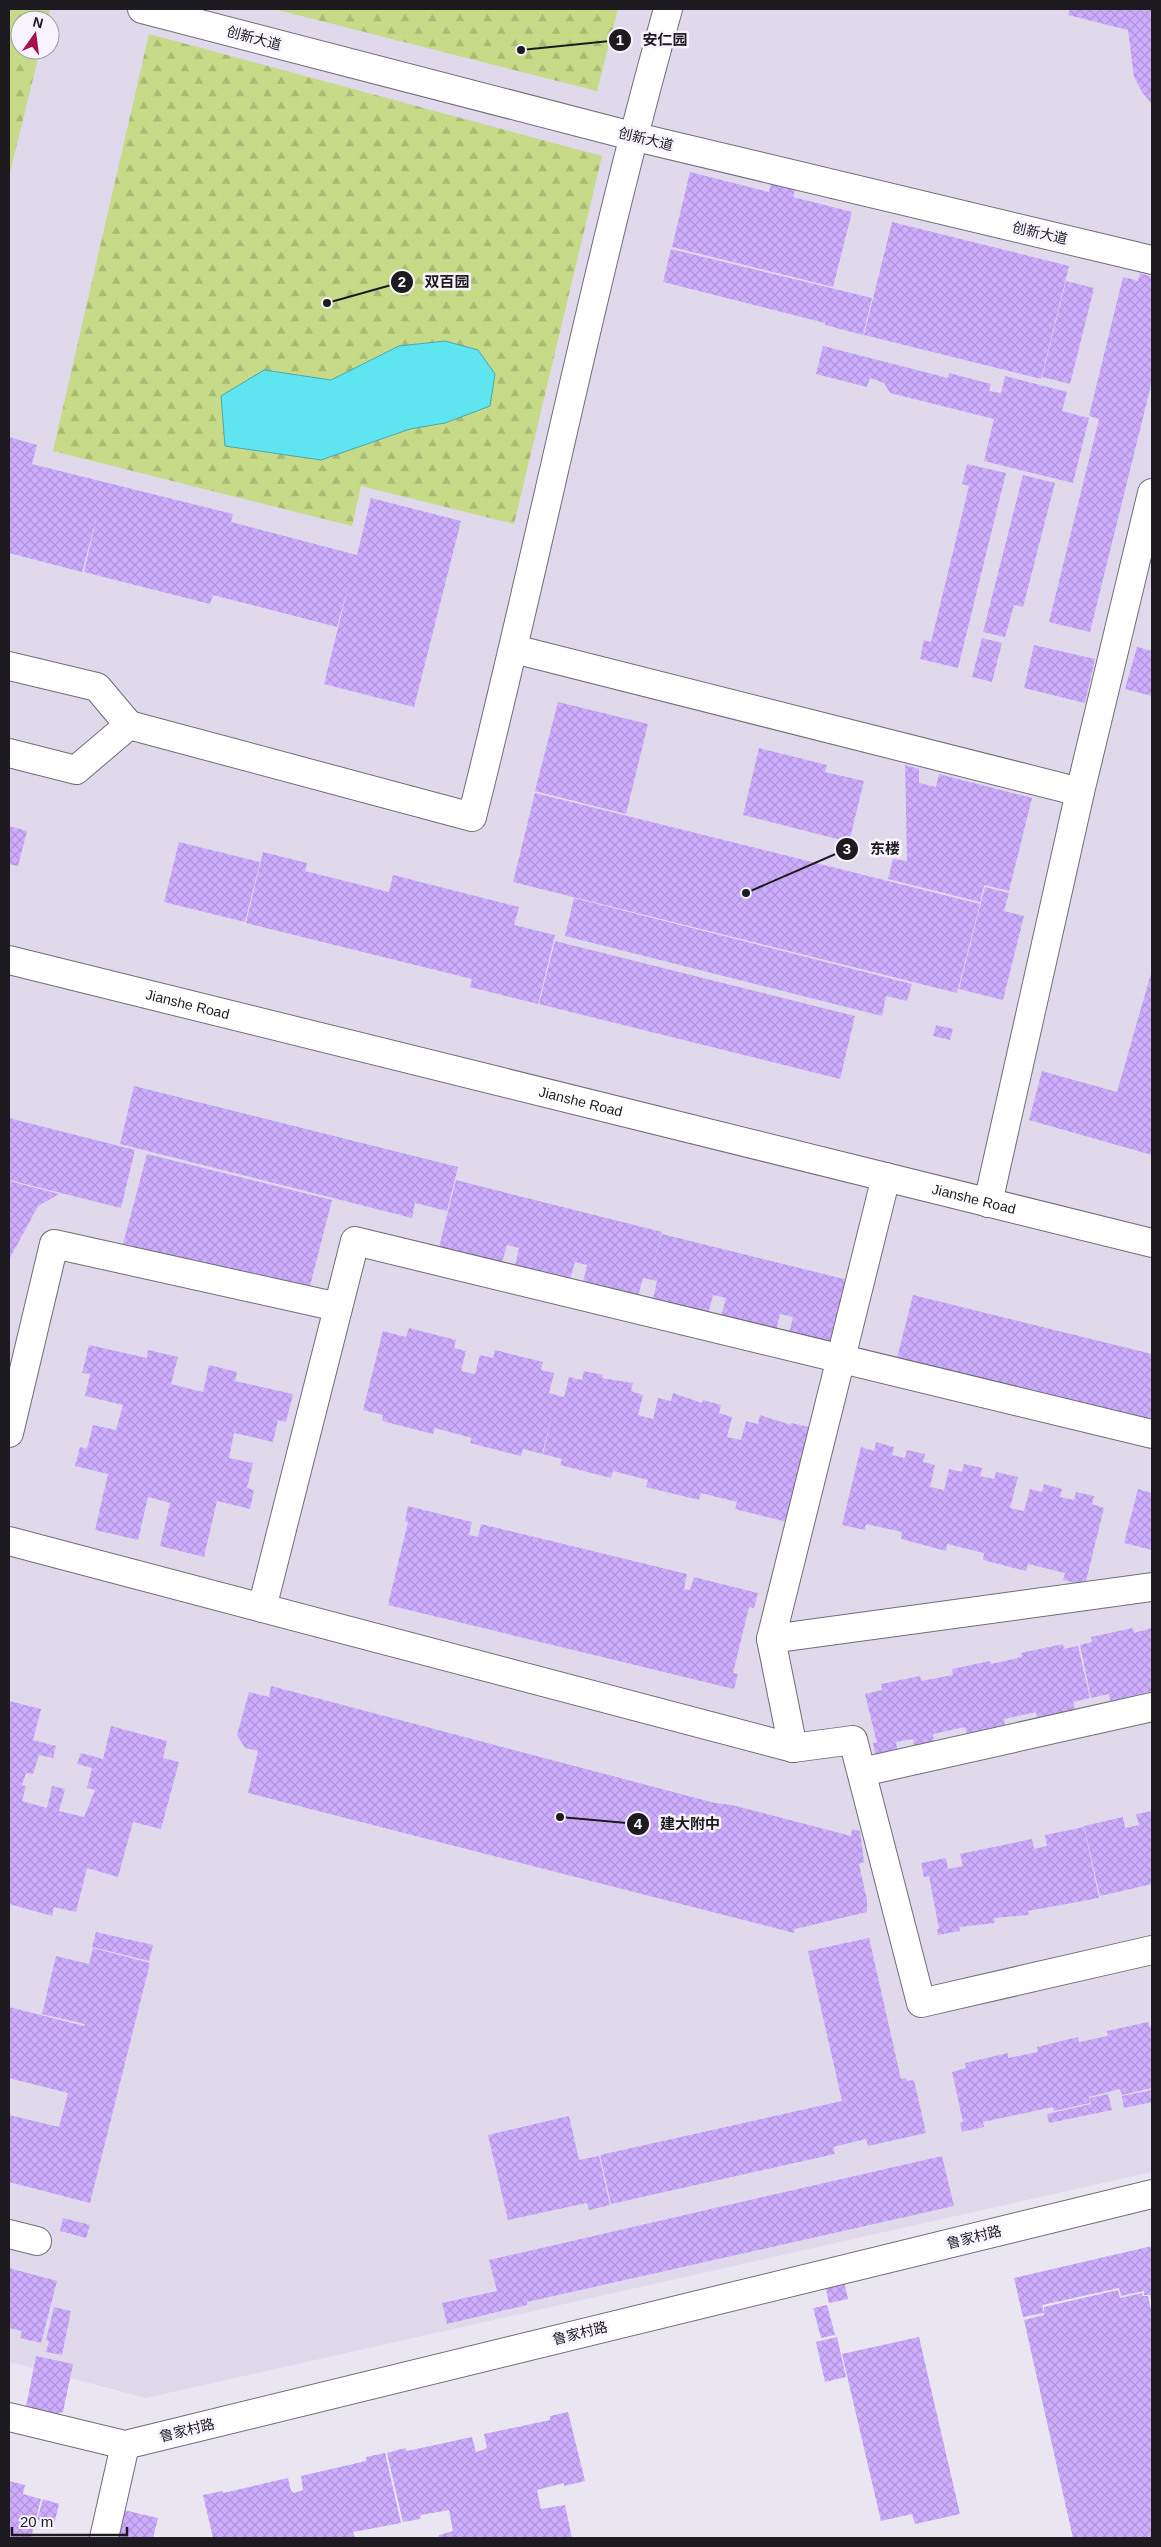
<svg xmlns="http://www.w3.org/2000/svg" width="1161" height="2547" font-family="Helvetica,'Noto Sans SC',sans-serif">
<defs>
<pattern id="forest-firs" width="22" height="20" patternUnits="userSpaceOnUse" patternTransform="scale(1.25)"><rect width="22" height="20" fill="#c6da87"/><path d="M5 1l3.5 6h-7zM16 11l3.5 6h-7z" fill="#aaba74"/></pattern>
<pattern id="building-cross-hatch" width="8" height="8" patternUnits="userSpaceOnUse" patternTransform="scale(1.25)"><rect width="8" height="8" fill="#ceadff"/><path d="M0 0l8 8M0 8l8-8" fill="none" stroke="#b094da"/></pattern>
</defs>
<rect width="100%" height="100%" fill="#eae6f1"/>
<path fill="#dfd9eb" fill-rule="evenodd" d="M9,9H1152V2172L146,2398L9,2362ZM20,20H50V50H20Z"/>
<g fill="url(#forest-firs)">
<polygon points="9,9 50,9 48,20 20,20 20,50 40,50 9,177"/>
<polygon points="274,9 618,9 597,91"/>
<polygon points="149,34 602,156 514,524 361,486 352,526 53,451"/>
</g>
<polygon fill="#5ee5f0" stroke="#4aa8b1" points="445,341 478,350 495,374 490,406 445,423 410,429 321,460 225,446 221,396 264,370 331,380 399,346"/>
<g fill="url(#building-cross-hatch)">
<polygon points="1070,9 1152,9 1152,104 1142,92 1134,77 1128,30 1068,15"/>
<polygon points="690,172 769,192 771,184 795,190 793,197 852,212 833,287 672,247"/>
<polygon points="892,222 1069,266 1041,379 864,335"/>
<polygon points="671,249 872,298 863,335 825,325 825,323 663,282"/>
<polygon points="1140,273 1152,277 1152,381 1090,632 1049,622 1099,419 1089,416 1123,277 1138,281"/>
<polygon points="1066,281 1094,288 1070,384 1042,377"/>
<polygon points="823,346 948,378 949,373 991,384 989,391 1001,393 1005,376 1067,392 1062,411 1089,418 1073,483 984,461 994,419 890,393 884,383 870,378 867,387 816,374"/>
<polygon points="9,437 37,445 32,464 233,514 231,522 357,555 371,498 461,521 414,707 324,684 350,580 337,627 213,595 210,604 84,572 97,516 82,572 9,553"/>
<polygon points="967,464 1006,473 958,668 920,659 924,640 931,642 969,486 962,484"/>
<polygon points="1023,475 1055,483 1023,607 1014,605 1005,637 983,632"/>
<polygon points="982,638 1002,643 992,682 972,677"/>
<polygon points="1034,645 1095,659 1085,703 1024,688"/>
<polygon points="1137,647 1152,651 1152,696 1125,689"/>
<polygon points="558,702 648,724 626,814 535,791"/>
<polygon points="759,748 827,765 825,772 864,781 849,842 743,815"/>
<polygon points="905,765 919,769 919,783 936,787 939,774 1032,798 1009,891 984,885 980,902 888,879 893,859 907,861"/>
<polygon points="535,793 980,904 957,993 513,882"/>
<polygon points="9,826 27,831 18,866 9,864"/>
<polygon points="179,842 260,862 245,922 164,902"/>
<polygon points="263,852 307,863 305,871 389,892 393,875 519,907 514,925 555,935 538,1004 470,987 472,979 246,923"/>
<polygon points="985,887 1009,893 1004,911 1024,916 1003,1000 959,989"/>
<polygon points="574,898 912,984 907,1001 886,996 882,1016 565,936"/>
<polygon points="555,941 855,1016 840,1079 539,1004"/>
<polygon points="1152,970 1152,1155 1029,1120 1042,1071 1117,1092"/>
<polygon points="936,1025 953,1029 950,1040 933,1036"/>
<polygon points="134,1086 458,1167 447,1211 415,1203 412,1218 120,1144"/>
<polygon points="9,1118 135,1150 121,1208 9,1180"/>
<polygon points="147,1154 332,1200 309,1290 123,1244"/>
<polygon points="456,1180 662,1232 653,1265 662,1234 868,1285 850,1358 787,1342 793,1317 780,1314 774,1339 719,1325 726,1298 713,1295 706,1322 651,1308 657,1281 643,1278 636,1304 581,1291 587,1265 575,1262 568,1287 513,1274 519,1248 507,1245 500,1270 437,1255"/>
<polygon points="9,1181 59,1194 38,1206 9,1260"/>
<polygon points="913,1295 1152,1354 1152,1430 895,1366"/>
<polygon points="409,1328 456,1340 454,1348 466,1351 461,1371 475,1374 480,1355 493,1358 495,1350 543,1362 541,1370 554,1373 549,1393 564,1397 569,1377 582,1380 584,1371 603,1375 602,1378 633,1383 631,1391 643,1395 638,1415 653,1419 658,1398 671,1401 673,1393 702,1403 703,1400 721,1405 719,1413 732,1417 727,1437 741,1440 746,1421 758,1424 760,1415 791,1425 791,1423 809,1427 807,1435 828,1441 787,1522 735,1509 737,1502 701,1493 699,1500 646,1487 648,1480 613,1471 611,1478 560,1465 562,1459 543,1454 552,1415 542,1454 523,1449 521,1456 470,1443 472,1438 435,1428 433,1434 382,1421 383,1415 363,1410 383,1331 406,1337"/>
<polygon points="89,1345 147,1358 148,1350 178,1357 171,1384 203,1392 209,1365 237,1372 235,1381 293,1394 286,1422 278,1420 273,1442 234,1433 229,1458 253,1463 247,1488 254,1490 250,1509 217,1501 204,1557 160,1546 170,1503 148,1497 138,1540 95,1530 108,1474 75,1466 80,1447 87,1449 93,1425 116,1430 123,1405 85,1396 90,1374 82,1373"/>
<polygon points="876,1442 894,1447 892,1455 905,1458 907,1450 925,1454 923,1462 935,1465 930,1487 944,1490 949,1469 962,1472 964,1464 982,1468 980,1476 994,1479 996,1472 1018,1477 1010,1508 1024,1511 1030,1489 1042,1492 1044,1484 1062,1489 1060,1497 1074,1500 1076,1492 1094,1496 1092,1504 1104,1508 1085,1585 1063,1580 1065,1573 1028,1564 1026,1571 983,1560 984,1553 947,1544 946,1551 901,1539 902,1532 866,1524 865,1530 842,1525 861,1447 874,1451"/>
<polygon points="1138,1489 1152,1493 1152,1550 1124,1543"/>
<polygon points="408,1506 472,1522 469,1535 478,1537 481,1524 687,1574 684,1589 690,1590 694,1577 758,1593 754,1608 749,1607 733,1673 738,1674 734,1689 388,1605 408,1522 405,1521"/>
<polygon points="1133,1628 1134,1633 1152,1628 1152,1691 1110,1701 1109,1694 1091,1698 1080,1645 1092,1642 1091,1637"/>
<polygon points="1063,1644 1064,1649 1078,1646 1090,1698 1073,1702 1075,1709 1037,1718 1036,1712 1004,1719 1005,1725 967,1733 965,1727 933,1734 934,1742 914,1746 913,1739 896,1742 897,1749 875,1754 873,1743 877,1743 865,1694 882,1690 881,1684 920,1676 921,1681 953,1675 952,1669 990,1661 991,1664 1022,1657 1021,1653"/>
<polygon points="271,1686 715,1803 732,1805 851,1836 852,1829 860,1831 864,1862 859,1864 867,1900 867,1912 795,1929 794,1933 248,1793 258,1751 245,1748 237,1735 249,1692 269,1697"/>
<polygon points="9,1701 41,1709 33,1740 56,1746 53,1758 39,1755 33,1774 26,1773 22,1785 26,1786 22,1801 47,1808 52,1786 65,1789 59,1811 84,1817 95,1790 87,1788 92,1768 77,1764 81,1753 103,1759 111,1726 167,1741 163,1758 179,1762 161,1829 133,1822 118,1877 87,1868 76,1912 54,1907 52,1916 9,1904"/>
<polygon points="1152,1811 1152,1884 1100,1896 1084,1826 1123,1817 1125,1828 1139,1825 1136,1814"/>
<polygon points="1084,1827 1099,1898 1028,1911 1029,1915 994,1918 995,1923 959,1927 960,1931 938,1935 937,1929 939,1929 929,1876 924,1877 921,1863 946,1858 948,1869 963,1866 960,1854 1032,1839 1034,1849 1047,1846 1045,1835"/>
<polygon points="96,1932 153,1945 149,1961 92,1947"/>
<polygon points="869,1938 901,2079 906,2078 907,2081 914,2080 926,2133 868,2146 866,2139 833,2147 835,2154 611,2204 600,2155 842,2101 808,1951"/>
<polygon points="93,1948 150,1963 90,2203 9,2182 9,2115 59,2127 68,2093 9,2078 9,2007 84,2026 85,2024 42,2014 56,1956 89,1964"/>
<polygon points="1148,2022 1150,2027 1152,2026 1152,2088 1122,2095 1120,2089 1089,2097 1090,2103 1054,2111 1053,2107 983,2122 984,2127 962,2132 960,2123 963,2122 952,2072 966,2068 965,2063 1008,2053 1008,2058 1038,2052 1037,2047 1078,2037 1079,2042 1108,2036 1107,2031"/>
<polygon points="1152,2090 1152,2102 1124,2108 1122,2096"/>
<polygon points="1108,2094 1112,2110 1049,2123 1047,2114 1091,2104 1090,2098"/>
<polygon points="569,2116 579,2160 599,2156 610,2205 589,2210 587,2203 508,2220 488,2135"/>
<polygon points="942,2156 954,2206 527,2302 527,2305 447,2324 442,2303 497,2291 489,2260"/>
<polygon points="63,2218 90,2225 86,2238 60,2231"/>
<polygon points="1152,2246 1152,2305 1150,2295 1144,2295 1144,2291 1121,2296 1119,2288 1042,2305 1044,2313 1023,2317 1014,2278"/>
<polygon points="9,2268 57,2281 41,2343 20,2338 22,2331 9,2328"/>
<polygon points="844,2280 848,2299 829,2303 825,2285"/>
<polygon points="1118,2290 1120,2298 1142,2293 1143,2296 1148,2296 1152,2314 1152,2538 1073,2538 1024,2320 1044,2315 1044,2307"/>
<polygon points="827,2305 835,2335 821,2338 813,2308"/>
<polygon points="54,2307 71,2311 62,2355 46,2352 49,2341 46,2340"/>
<polygon points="837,2337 846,2377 825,2382 816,2342"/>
<polygon points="919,2337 960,2514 915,2524 912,2514 881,2521 842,2354"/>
<polygon points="36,2356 73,2364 63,2412 23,2422"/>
<polygon points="568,2412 585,2481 564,2486 564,2483 537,2490 541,2509 565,2505 572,2538 439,2538 439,2535 453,2531 449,2510 421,2515 420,2519 403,2522 387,2453 405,2448 407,2451 472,2437 476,2452 482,2450 487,2448 484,2434 550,2420 550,2416"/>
<polygon points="385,2453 401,2523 353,2532 355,2538 213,2538 203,2495 222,2491 223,2493 288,2478 291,2491 294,2493 303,2490 301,2476 366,2461 366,2457"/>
<polygon points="9,2481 25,2485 23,2494 41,2499 31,2538 9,2538"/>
<polygon points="43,2499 59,2504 54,2524 37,2520"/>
<polygon points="111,2507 158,2518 153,2538 105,2538"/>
</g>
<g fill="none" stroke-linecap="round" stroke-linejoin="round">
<g stroke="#706d77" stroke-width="30">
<g id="minor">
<polyline points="142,9 632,136 1152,260"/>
<polyline points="514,649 1080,792 1152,493"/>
<polyline points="9,666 97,687 129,725"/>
<path d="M9,753L76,770L129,725L472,817C540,548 593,276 668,9"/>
<polyline points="988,1203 1080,792"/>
<polyline points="9,1433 54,1244 338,1307"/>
<polyline points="9,1541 793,1748 853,1740 921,2003 1152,1950"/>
<polyline points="262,1608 355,1241 1152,1434"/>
<polyline points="771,1639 1152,1587"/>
<polyline points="793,1748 771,1639 886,1177"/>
<polyline points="862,1772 1152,1707"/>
<polyline points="9,2234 37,2241"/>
<polyline points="104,2538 125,2445"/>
</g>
</g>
<g stroke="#706d77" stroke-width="30">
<g id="tertiary">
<path id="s1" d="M9,960L1152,1243"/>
<polyline points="9,2417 125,2445 1152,2194"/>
</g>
</g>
<use href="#minor" stroke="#fff" stroke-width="28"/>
<use href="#tertiary" stroke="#fff" stroke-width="28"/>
</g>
<g text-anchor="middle" stroke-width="5" stroke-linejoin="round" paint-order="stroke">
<g font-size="14" fill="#1d1b1f" stroke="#f7f3ff">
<text transform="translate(254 38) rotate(15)" y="5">创新大道</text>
<text transform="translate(646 139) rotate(14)" y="5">创新大道</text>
<text transform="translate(1040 233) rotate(13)" y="5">创新大道</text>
<text dy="5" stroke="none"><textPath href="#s1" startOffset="184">Jianshe Road</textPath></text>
<text dy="5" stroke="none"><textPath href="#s1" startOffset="589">Jianshe Road</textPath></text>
<text dy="5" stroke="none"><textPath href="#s1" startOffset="994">Jianshe Road</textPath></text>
<text transform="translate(974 2237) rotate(-14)" y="5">鲁家村路</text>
<text transform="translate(580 2333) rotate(-14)" y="5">鲁家村路</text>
<text transform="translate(187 2430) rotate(-14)" y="5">鲁家村路</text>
</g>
</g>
<path fill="none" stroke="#1d1b1f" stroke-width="2" d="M521 50L620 40M327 303L402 282M746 893L847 849M560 1817L638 1824"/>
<g fill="#1d1b1f" stroke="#f7f3ff" stroke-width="2">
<circle cx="521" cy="50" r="5"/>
<circle cx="327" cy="303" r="5"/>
<circle cx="746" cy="893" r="5"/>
<circle cx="560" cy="1817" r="5"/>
<circle cx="620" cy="40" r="12"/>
<circle cx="402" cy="282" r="12"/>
<circle cx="847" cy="849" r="12"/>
<circle cx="638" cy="1824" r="12"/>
</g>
<g font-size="15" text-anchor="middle" font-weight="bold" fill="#fff">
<text x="620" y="45">1</text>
<text x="402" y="287">2</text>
<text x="847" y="854">3</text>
<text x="638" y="1829">4</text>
</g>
<g font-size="15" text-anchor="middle" font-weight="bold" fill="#1d1b1f" stroke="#f7f3ff" stroke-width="5" stroke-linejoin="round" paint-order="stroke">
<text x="665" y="45">安仁园</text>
<text x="447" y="287">双百园</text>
<text x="885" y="854">东楼</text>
<text x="690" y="1829">建大附中</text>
</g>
<rect width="1161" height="2547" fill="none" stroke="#1d1b1f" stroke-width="20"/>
<g transform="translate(35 35) rotate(14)"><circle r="24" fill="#f7f3ff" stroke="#a09da5"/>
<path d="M0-4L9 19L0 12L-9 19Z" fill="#a6114b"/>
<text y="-8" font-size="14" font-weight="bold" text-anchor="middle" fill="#1d1b1f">N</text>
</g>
<path d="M12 2527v8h115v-8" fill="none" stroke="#1d1b1f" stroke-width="2.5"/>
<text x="20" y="2527" font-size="15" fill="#1d1b1f" stroke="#f7f3ff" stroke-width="4" paint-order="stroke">20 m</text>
</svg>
